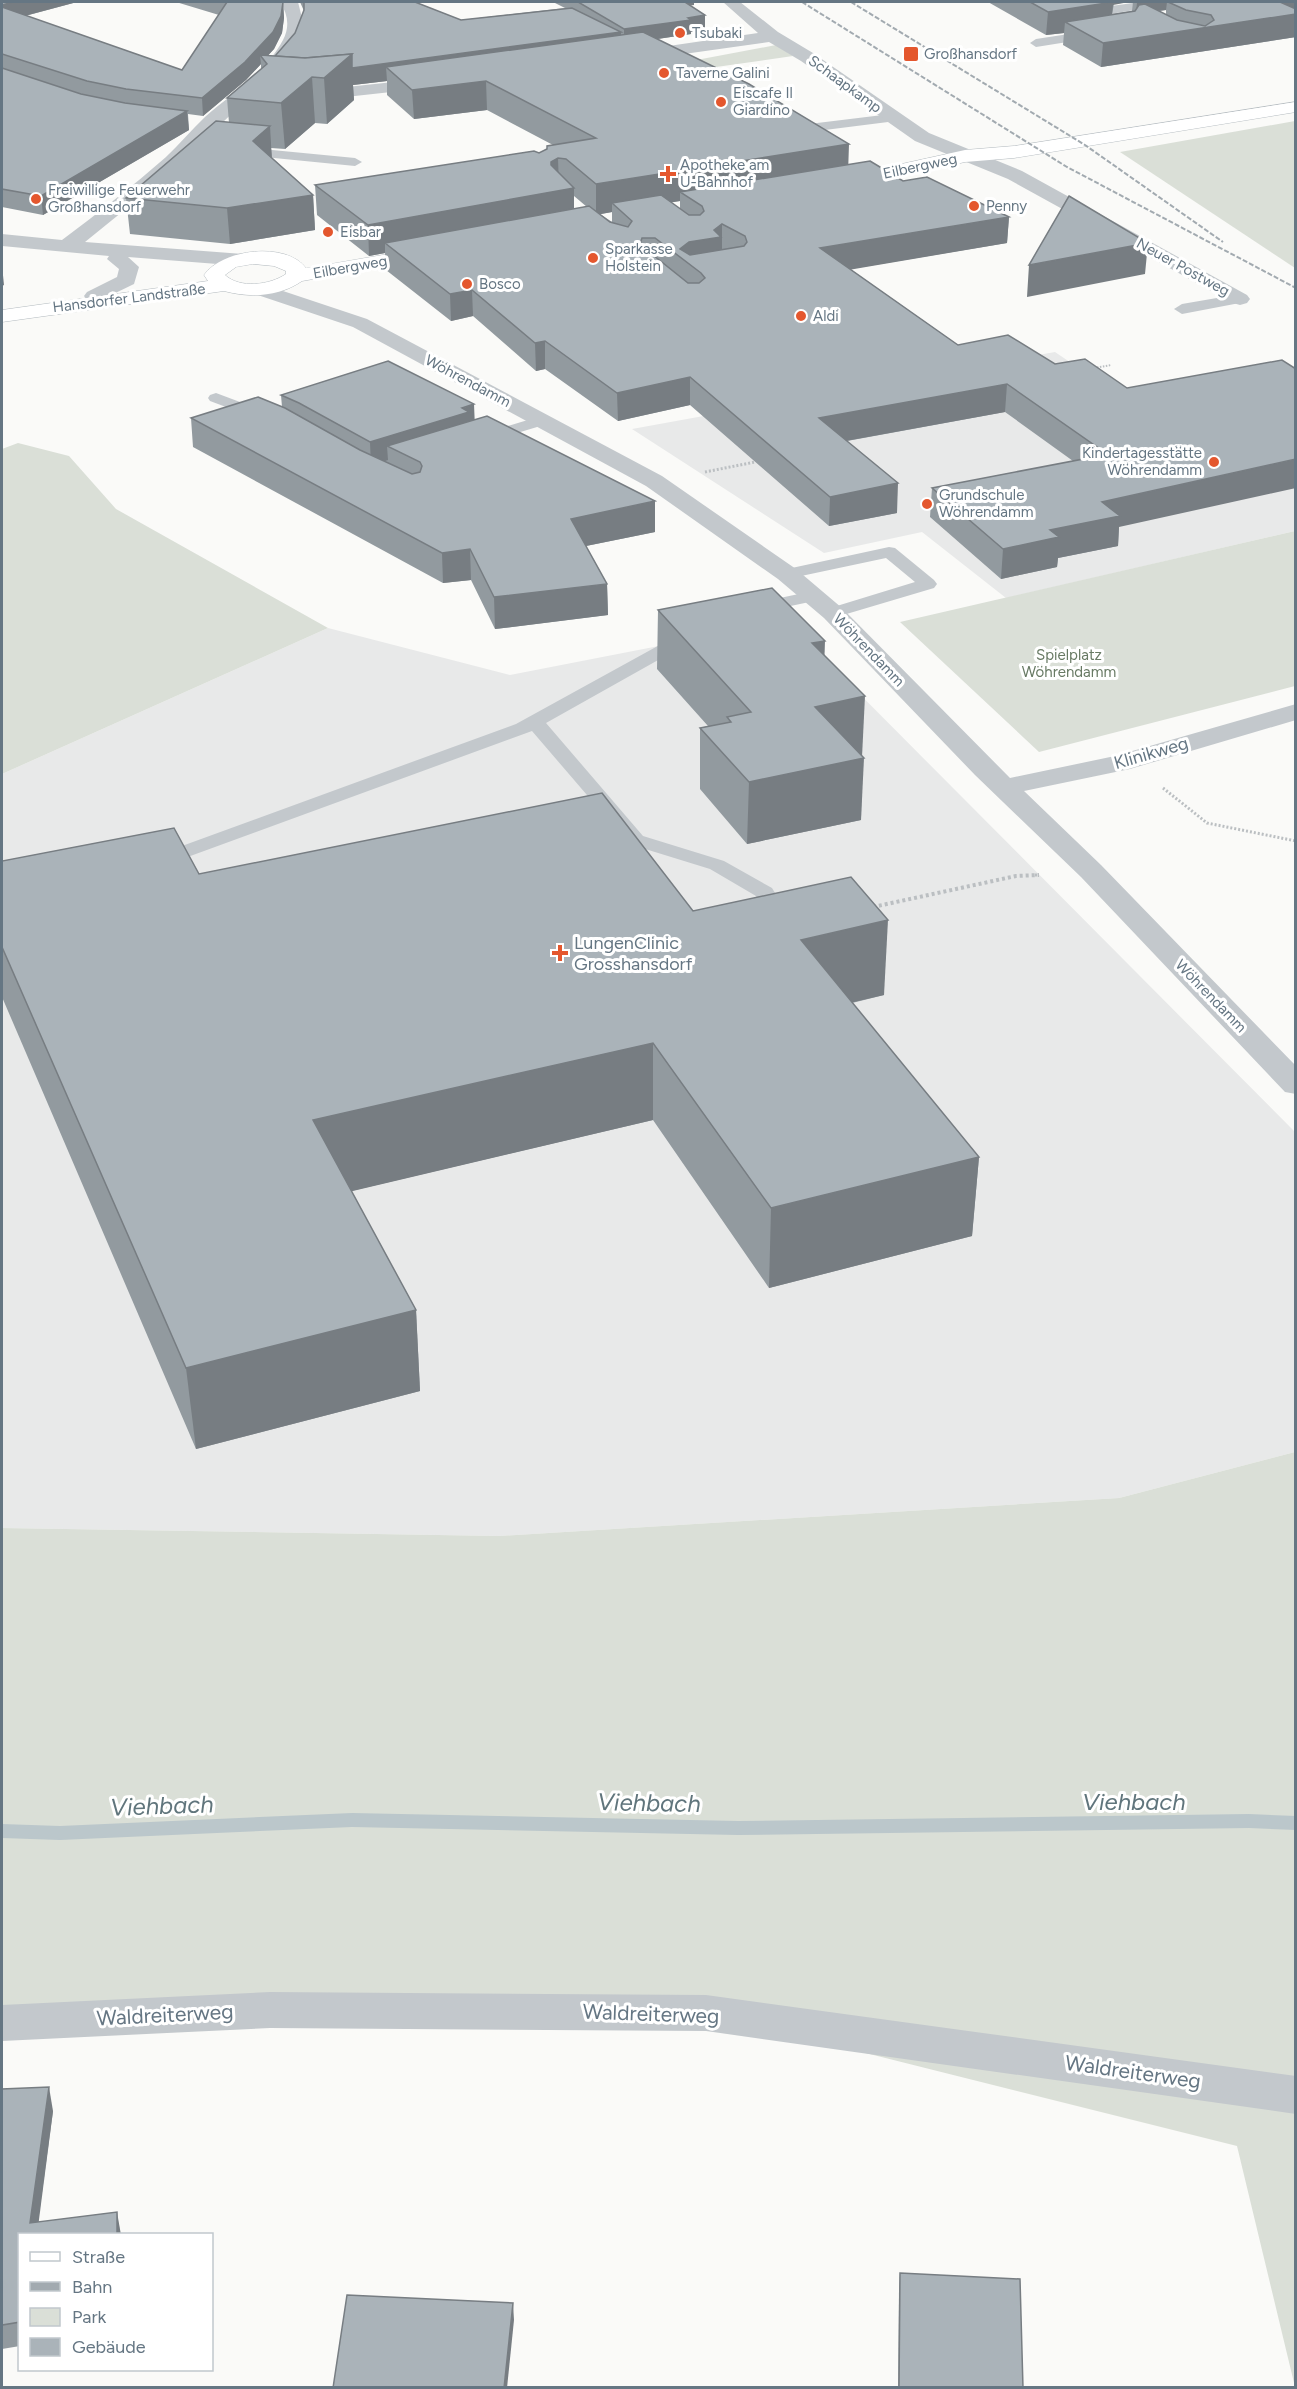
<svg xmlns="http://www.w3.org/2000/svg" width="1297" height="2389" font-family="Figtree,sans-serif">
<rect width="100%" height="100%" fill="#fafaf8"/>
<g fill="#e8e9e9">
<polygon points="1055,352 1138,408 1295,378 1295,531 1006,598 922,532 824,553 632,429"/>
<polygon points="787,621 1295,1132 1295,1452 1119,1498 499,1536 2,1528 2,774 328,628 510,675"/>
</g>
<g fill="#dadfd7">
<polygon points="776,45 793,56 702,69 691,61"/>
<polygon points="1295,121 1295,268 1120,152"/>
<polygon points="18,443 69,456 116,509 328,628 2,774 2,449"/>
<polygon points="1295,531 1295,686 1039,752 900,622"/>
<polygon points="1295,1452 1295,2387 1237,2146 706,2013 270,2010 2,2023 2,1528 499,1536 1119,1498"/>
</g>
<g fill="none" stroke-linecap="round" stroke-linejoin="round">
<polygon fill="#bbc7cb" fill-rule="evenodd" points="352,1813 738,1821 1249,1814 1296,1816 1296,1830 1249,1828 738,1835 352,1827 60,1840 2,1838 2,1824 60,1826"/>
<g stroke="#b3babf" stroke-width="1">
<g id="secondary">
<polygon points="1296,102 1296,112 1014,158 965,162 847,188 840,186 837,182 840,178 847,176 965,150 1014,146"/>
<path d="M430,247L437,249L440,253L437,257L302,281C279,297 250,298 224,291L2,322V310L208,281L204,275C222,249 286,241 306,268ZM253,264L274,266L286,271V274C270,285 240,289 225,275L236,267Z"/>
</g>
</g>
<polyline stroke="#bbbfc2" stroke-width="2" stroke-dasharray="1.5 1.5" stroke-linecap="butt" points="1094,368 1111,365"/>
<g stroke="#bbbfc2" stroke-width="3" stroke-dasharray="2 2" stroke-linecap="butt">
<polyline points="705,472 755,462"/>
<polyline points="1163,788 1207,823 1296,841"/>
<polyline points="1035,875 1039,875"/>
</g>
<polyline stroke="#bbbfc2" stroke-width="4" stroke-dasharray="3 3" stroke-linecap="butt" points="873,907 1016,876 1039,875"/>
<g fill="#c3c8cc" fill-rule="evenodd">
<polygon points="1140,2 1165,2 1159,6 1104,15 1098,11 1104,7"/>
<polygon points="1095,30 1101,34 1099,37 1036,47 1030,43 1036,39"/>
<polygon points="891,114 898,118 896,121 809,132 802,128 809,124"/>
<polygon points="240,147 355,158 362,162 355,166 235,154 233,151"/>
<polygon points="1240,294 1245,296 1248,299 1245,302 1182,314 1174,309 1182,304"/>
<polygon points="216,393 267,412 269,415 261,420 210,401 208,398 210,395"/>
<polygon points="541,416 547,418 549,421 547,424 484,443 476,438 478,435"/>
<polygon points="889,547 895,548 934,580 937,584 934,588 833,618 827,617 824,613 827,609 915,582 886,558 787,579 781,578 778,574 781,570 787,569"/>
<polygon points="813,591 819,592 822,596 819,600 753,614 747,613 744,609 747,605"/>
<path d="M685,631L692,633L694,637L692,641L546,723L643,836L724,861L772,888L783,906C774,918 769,931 752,927L749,922L761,906L756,896L710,869L629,844L532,731L163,866L156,868L149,866L146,862L149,858L516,724Z"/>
</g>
<g fill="#c3c8cc" fill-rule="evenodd">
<path d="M280,2H298L304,26L301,39L279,69L164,178L85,242L243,254L250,256L253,260L250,264L243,266L128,257L139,267L134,284L101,300L94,302L87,300L84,296L87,292L117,277L119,269L107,259L109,256L2,246V234L62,240C98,213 133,186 166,157C180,144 191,130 205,117C231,94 266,72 283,40C290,27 288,14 280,2Z"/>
<polygon points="723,2 740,2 778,32 813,53 929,133 1022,171 1247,295 1250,299 1247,303 1240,305 1233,303 1008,179 915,141 801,61 769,42 634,61 628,60 625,56 628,52 634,51 758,33"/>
<polygon points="431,78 437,79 440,83 437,87 309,101 303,100 300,96 303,92 309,91"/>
<polygon points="259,283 367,319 662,476 796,569 842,608 1010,778 1115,756 1296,704 1296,720 1130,769 1024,791 1101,865 1296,1066 1296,1094 1285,1092 1081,877 975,775 824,618 778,579 646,486 353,327 252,293 249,289 252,285"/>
<polygon points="270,1992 706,1995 1296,2076 1296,2114 706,2031 270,2028 2,2041 2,2005"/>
</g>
<use href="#secondary" fill="#fff" fill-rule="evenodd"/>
<g stroke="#a2aab0" stroke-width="2" stroke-dasharray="5 2" stroke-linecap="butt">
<polyline points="802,2 1067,167 1296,288"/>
<polyline points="851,2 1085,145 1223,242"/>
</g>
</g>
<g fill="#929a9f" fill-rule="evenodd">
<path d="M2,2H77L25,16L182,70L219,15L176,2H283L284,18L282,33L274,49L268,55L275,56L295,33L304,11L300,2H415L461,20L565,8L553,2H694V5H690L705,30L691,32V34L657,39L848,164L903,181L1009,217L1007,243L850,269L958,345L1055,364L1085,359L1119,527L1118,546L1058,558L1057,567L1001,579L930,517L932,488L1073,461L1005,412L847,441L897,513L829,526L690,405L618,421L545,369L536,371L473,316L451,321L386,270L385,253L369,256L317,215L315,185L539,153L553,145L487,110L414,119L387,95V81L353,85L354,100L327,124L315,123L285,149L271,148L272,158L313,195L315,230L230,244L130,234L126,198L229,123L227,98L261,69V64L246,80L203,116L188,114L189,130L43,215L2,207ZM574,196L587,207L574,209ZM680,201V209L671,202ZM612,212V222L600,214Z"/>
<path d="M988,2H1129L1114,4L1112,14L1132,11L1133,2H1296V37L1101,67L1063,45L1064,33L1046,35ZM1166,10V15L1158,11Z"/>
<polygon points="281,395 475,419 655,532 586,546 607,584 608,615 495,629 471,580 443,583 193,447 191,418 282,407"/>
<polygon points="658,610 824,655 862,756 861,820 747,844 700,789 700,728 708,726 657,669"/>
<polygon points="2,861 199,874 693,911 884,995 852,1003 979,1157 972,1236 769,1288 653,1120 351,1191 416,1310 420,1391 196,1449 2,997"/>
<polygon points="2,2089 53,2111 38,2222 20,2235 20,2346 2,2349"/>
<polygon points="900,2273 1023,2388 898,2388 899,2289"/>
</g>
<g fill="#777d82">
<polygon points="13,2 77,2 2,22 2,5"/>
<polygon points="283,2 284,18 282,33 274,49 264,60 260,55 261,64 246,80 203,116 202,98"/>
<polygon points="673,2 694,2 694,5 673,8"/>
<polygon points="1112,2 1129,2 1113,5 1111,25 1065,22 1064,33 1046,35 1048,12"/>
<polygon points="1137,2 1167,2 1166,10 1136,14"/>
<polygon points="1277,2 1296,2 1296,37 1101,67 1103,43 1275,17"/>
<polygon points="705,15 705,30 691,32 691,34 624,44 624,29"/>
<polygon points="621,32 621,49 386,67 387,81 353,85 354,100 327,124 324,78 352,54"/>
<polygon points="312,77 315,123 285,149 281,103"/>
<polygon points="486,81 487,110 414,119 412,90"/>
<polygon points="187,111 189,130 43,215 41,196"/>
<polygon points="270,126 272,161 253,141"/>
<polygon points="849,144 848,174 680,192 680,201 621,211 612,203 612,212 596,215 596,184"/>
<polygon points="558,158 559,188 574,188 574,218 385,243 385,253 369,256 368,225 551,165 551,162"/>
<polygon points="313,195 315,230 230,244 227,208"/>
<polygon points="1009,217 1007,243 819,275 820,248"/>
<polygon points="722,224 722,250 694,268 680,249 689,242 714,230"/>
<polygon points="1148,243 1145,274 1027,297 1029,265"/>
<polygon points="2,266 4,285 2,286"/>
<polygon points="472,290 473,316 451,321 450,294"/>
<polygon points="545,341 545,369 536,371 535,343"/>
<polygon points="690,377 690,405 618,421 617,393"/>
<polygon points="1007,384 1005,412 818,446 819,418"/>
<polygon points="474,404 475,428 387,446 388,460 371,466 370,442"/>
<polygon points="1296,459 1296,488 1119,527 1118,546 1058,558 1057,567 1001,579 1003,549 1050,530 1102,502"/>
<polygon points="898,483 897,513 829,526 830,497"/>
<polygon points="655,501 655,532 571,549 571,519"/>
<polygon points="470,549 471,580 443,583 442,553"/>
<polygon points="607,584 608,615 495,629 494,597"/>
<polygon points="825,641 823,700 812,643"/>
<polygon points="865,696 862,757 815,707"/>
<polygon points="864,758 861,820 747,844 749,782"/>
<polygon points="888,920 884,995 798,1015 801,940"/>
<polygon points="653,1043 653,1120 319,1199 313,1120"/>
<polygon points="979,1157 972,1236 769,1288 771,1208"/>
<polygon points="416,1310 420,1391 196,1449 186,1368"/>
<polygon points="49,2087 53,2111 37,2235 30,2223"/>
<polygon points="117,2212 121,2235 117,2235"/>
<polygon points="513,2303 514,2320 507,2388 504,2388"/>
</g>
<g fill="#aab3b9" stroke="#777d82" stroke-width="1.5" fill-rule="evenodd">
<polygon points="2,2 13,2 2,5"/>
<polygon points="227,2 283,2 281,16 273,32 245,62 202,98 126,89 87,81 2,54 2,7 182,70"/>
<polygon points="304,2 415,2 461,20 572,8 621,32 352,68 352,54 305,58 275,56 295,33 304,10"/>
<polygon points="578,2 685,2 705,15 688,18 691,20 624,29"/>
<polygon points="1030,2 1113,2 1048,12"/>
<polygon points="1168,2 1280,2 1296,9 1296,14 1103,43 1065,22 1135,11 1139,5 1145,4 1177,20 1205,26 1214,20 1211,15 1186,10"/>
<polygon points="643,32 749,84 849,144 596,184 566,159 558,158 551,162 551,165 574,188 368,225 315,185 534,151 539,153 547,149 547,146 596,138 486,81 412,90 386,67"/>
<polygon points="352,54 324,78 312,77 281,103 227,98 267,64 260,55 305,58"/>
<polygon points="2,68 81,94 125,103 187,111 41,196 2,189"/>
<polygon points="216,121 270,126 253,141 313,195 227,208 126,198"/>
<path d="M870,161L903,181L927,177L1009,217L820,248L958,345L1008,335L1055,364L1085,359L1127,388L1282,360L1296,369V459L1102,502L1120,516L1050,530L1059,537L1003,549L932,488L1104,455L1093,448L1097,447L1007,384L819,418L898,483L830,497L690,377L617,393L545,341L535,343L472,290L450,294L385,243L589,206L610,222L628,227L632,221L612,203L661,195L689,215H700L704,211L702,206L680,192ZM722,224L745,236L747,242L744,246L690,255L680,249L689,242L721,237L714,230ZM642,238H655L701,273L705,278L699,283H688L643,247L640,244Z"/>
<polygon points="1069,196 1148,243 1029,265"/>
<polygon points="388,361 474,404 462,408 469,412 370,442 299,403 281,395"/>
<polygon points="258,397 285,408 360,450 412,474 420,472 422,466 420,462 387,446 487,416 655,501 571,519 607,584 494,597 470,549 442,553 191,418"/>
<polygon points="772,588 825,641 812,643 865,696 815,707 864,758 749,782 700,728 731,722 727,717 751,712 658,610"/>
<polygon points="602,793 693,911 851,877 888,920 801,940 979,1157 771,1208 653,1043 313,1120 416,1310 186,1368 2,947 2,861 174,828 199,874"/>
<polygon points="49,2087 30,2223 117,2212 117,2235 20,2235 20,2322 2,2325 2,2089"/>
<polygon points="900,2273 1020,2279 1023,2388 899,2388"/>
<polygon points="347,2295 513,2303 504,2388 333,2388"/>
</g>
<g fill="#e4572e" stroke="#fff" stroke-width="2">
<circle cx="680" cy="33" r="6"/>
<rect x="903" y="46" width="16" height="16" rx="3"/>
<circle cx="664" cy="73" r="6"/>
<circle cx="721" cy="102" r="6"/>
<path d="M665 165h6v6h6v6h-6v6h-6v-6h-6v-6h6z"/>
<circle cx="36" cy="199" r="6"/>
<circle cx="974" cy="206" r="6"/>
<circle cx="328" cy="232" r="6"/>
<circle cx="593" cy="258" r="6"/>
<circle cx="467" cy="284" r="6"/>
<circle cx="801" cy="316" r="6"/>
<circle cx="1214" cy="462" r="6"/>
<circle cx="927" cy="504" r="6"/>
<path d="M557 944h6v6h6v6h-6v6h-6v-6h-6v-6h6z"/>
</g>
<g text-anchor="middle" stroke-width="6" stroke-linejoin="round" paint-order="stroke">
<g font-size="15" fill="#657683" stroke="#fff" text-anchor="start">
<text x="692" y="38">Tsubaki</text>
<text x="924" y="59">Großhansdorf</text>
<text x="676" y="78">Taverne Galini</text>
<text x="733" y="98">Eiscafe Il<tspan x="733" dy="17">Giardino</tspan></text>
<text x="680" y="170">Apotheke am<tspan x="680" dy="17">U-Bahnhof</tspan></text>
<text x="48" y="195">Freiwillige Feuerwehr<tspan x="48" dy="17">Großhansdorf</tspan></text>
<text x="986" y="211">Penny</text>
<text x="340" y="237">Eisbar</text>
<text x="605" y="254">Sparkasse<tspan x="605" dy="17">Holstein</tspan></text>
<text x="479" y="289">Bosco</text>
<text x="813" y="321">Aldi</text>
<text x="1202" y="458" text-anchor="end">Kindertagesstätte<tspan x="1202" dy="17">Wöhrendamm</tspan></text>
<text x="939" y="500">Grundschule<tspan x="939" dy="17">Wöhrendamm</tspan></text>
</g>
<g font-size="15" fill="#657683" stroke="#fff">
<text transform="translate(845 84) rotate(36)" y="5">Schaapkamp</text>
<text transform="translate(920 166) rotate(-12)" y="5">Eilbergweg</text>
<text transform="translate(350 267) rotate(-10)" y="5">Eilbergweg</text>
<text transform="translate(1183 267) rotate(29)" y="5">Neuer Postweg</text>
<text transform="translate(129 298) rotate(-7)" y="5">Hansdorfer Landstraße</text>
<text transform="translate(468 381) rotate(28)" y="5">Wöhrendamm</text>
<text transform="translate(869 650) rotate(46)" y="5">Wöhrendamm</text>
<text transform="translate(1211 996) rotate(46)" y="5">Wöhrendamm</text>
</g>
<g font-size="15" fill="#687a64" stroke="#fff">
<text x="1069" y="660">Spielplatz<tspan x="1069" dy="17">Wöhrendamm</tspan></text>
</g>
<g font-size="18" fill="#657683" stroke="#fff">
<text transform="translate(1151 753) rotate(-16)" y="6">Klinikweg</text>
</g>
<g font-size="18" fill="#657683" stroke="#fff" text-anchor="start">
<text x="574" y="949">LungenClinic<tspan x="574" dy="21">Grosshansdorf</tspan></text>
</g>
<g font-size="21" fill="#657683" stroke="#fff">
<text transform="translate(651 2014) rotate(2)" y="7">Waldreiterweg</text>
<text transform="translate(165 2015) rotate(-3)" y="7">Waldreiterweg</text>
<text transform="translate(1133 2072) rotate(8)" y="7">Waldreiterweg</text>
</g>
<g font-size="24" font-style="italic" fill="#60757c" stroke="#fff">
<text x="1134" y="1810">Viehbach</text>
<text transform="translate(649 1803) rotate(1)" y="8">Viehbach</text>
<text transform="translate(162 1806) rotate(-2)" y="8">Viehbach</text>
</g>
</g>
<rect width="1297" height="2389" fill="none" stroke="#657683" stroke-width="6"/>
<rect x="18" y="2233" width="195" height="138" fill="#ffffff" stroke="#c1c8cd" stroke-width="1.5"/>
<rect x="30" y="2252" width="30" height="9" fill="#ffffff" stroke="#c1c8cd" stroke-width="1.5"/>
<text x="72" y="2263" font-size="18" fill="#657683">Straße</text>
<rect x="30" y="2282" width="30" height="9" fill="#a2aab0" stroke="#c1c8cd" stroke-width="1.5"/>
<text x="72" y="2293" font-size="18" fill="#657683">Bahn</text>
<rect x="30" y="2308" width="30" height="18" fill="#dadfd7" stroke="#c1c8cd" stroke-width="1.5"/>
<text x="72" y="2323" font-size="18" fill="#657683">Park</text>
<rect x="30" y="2338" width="30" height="18" fill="#aab3b9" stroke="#c1c8cd" stroke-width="1.5"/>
<text x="72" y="2353" font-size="18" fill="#657683">Gebäude</text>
</svg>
